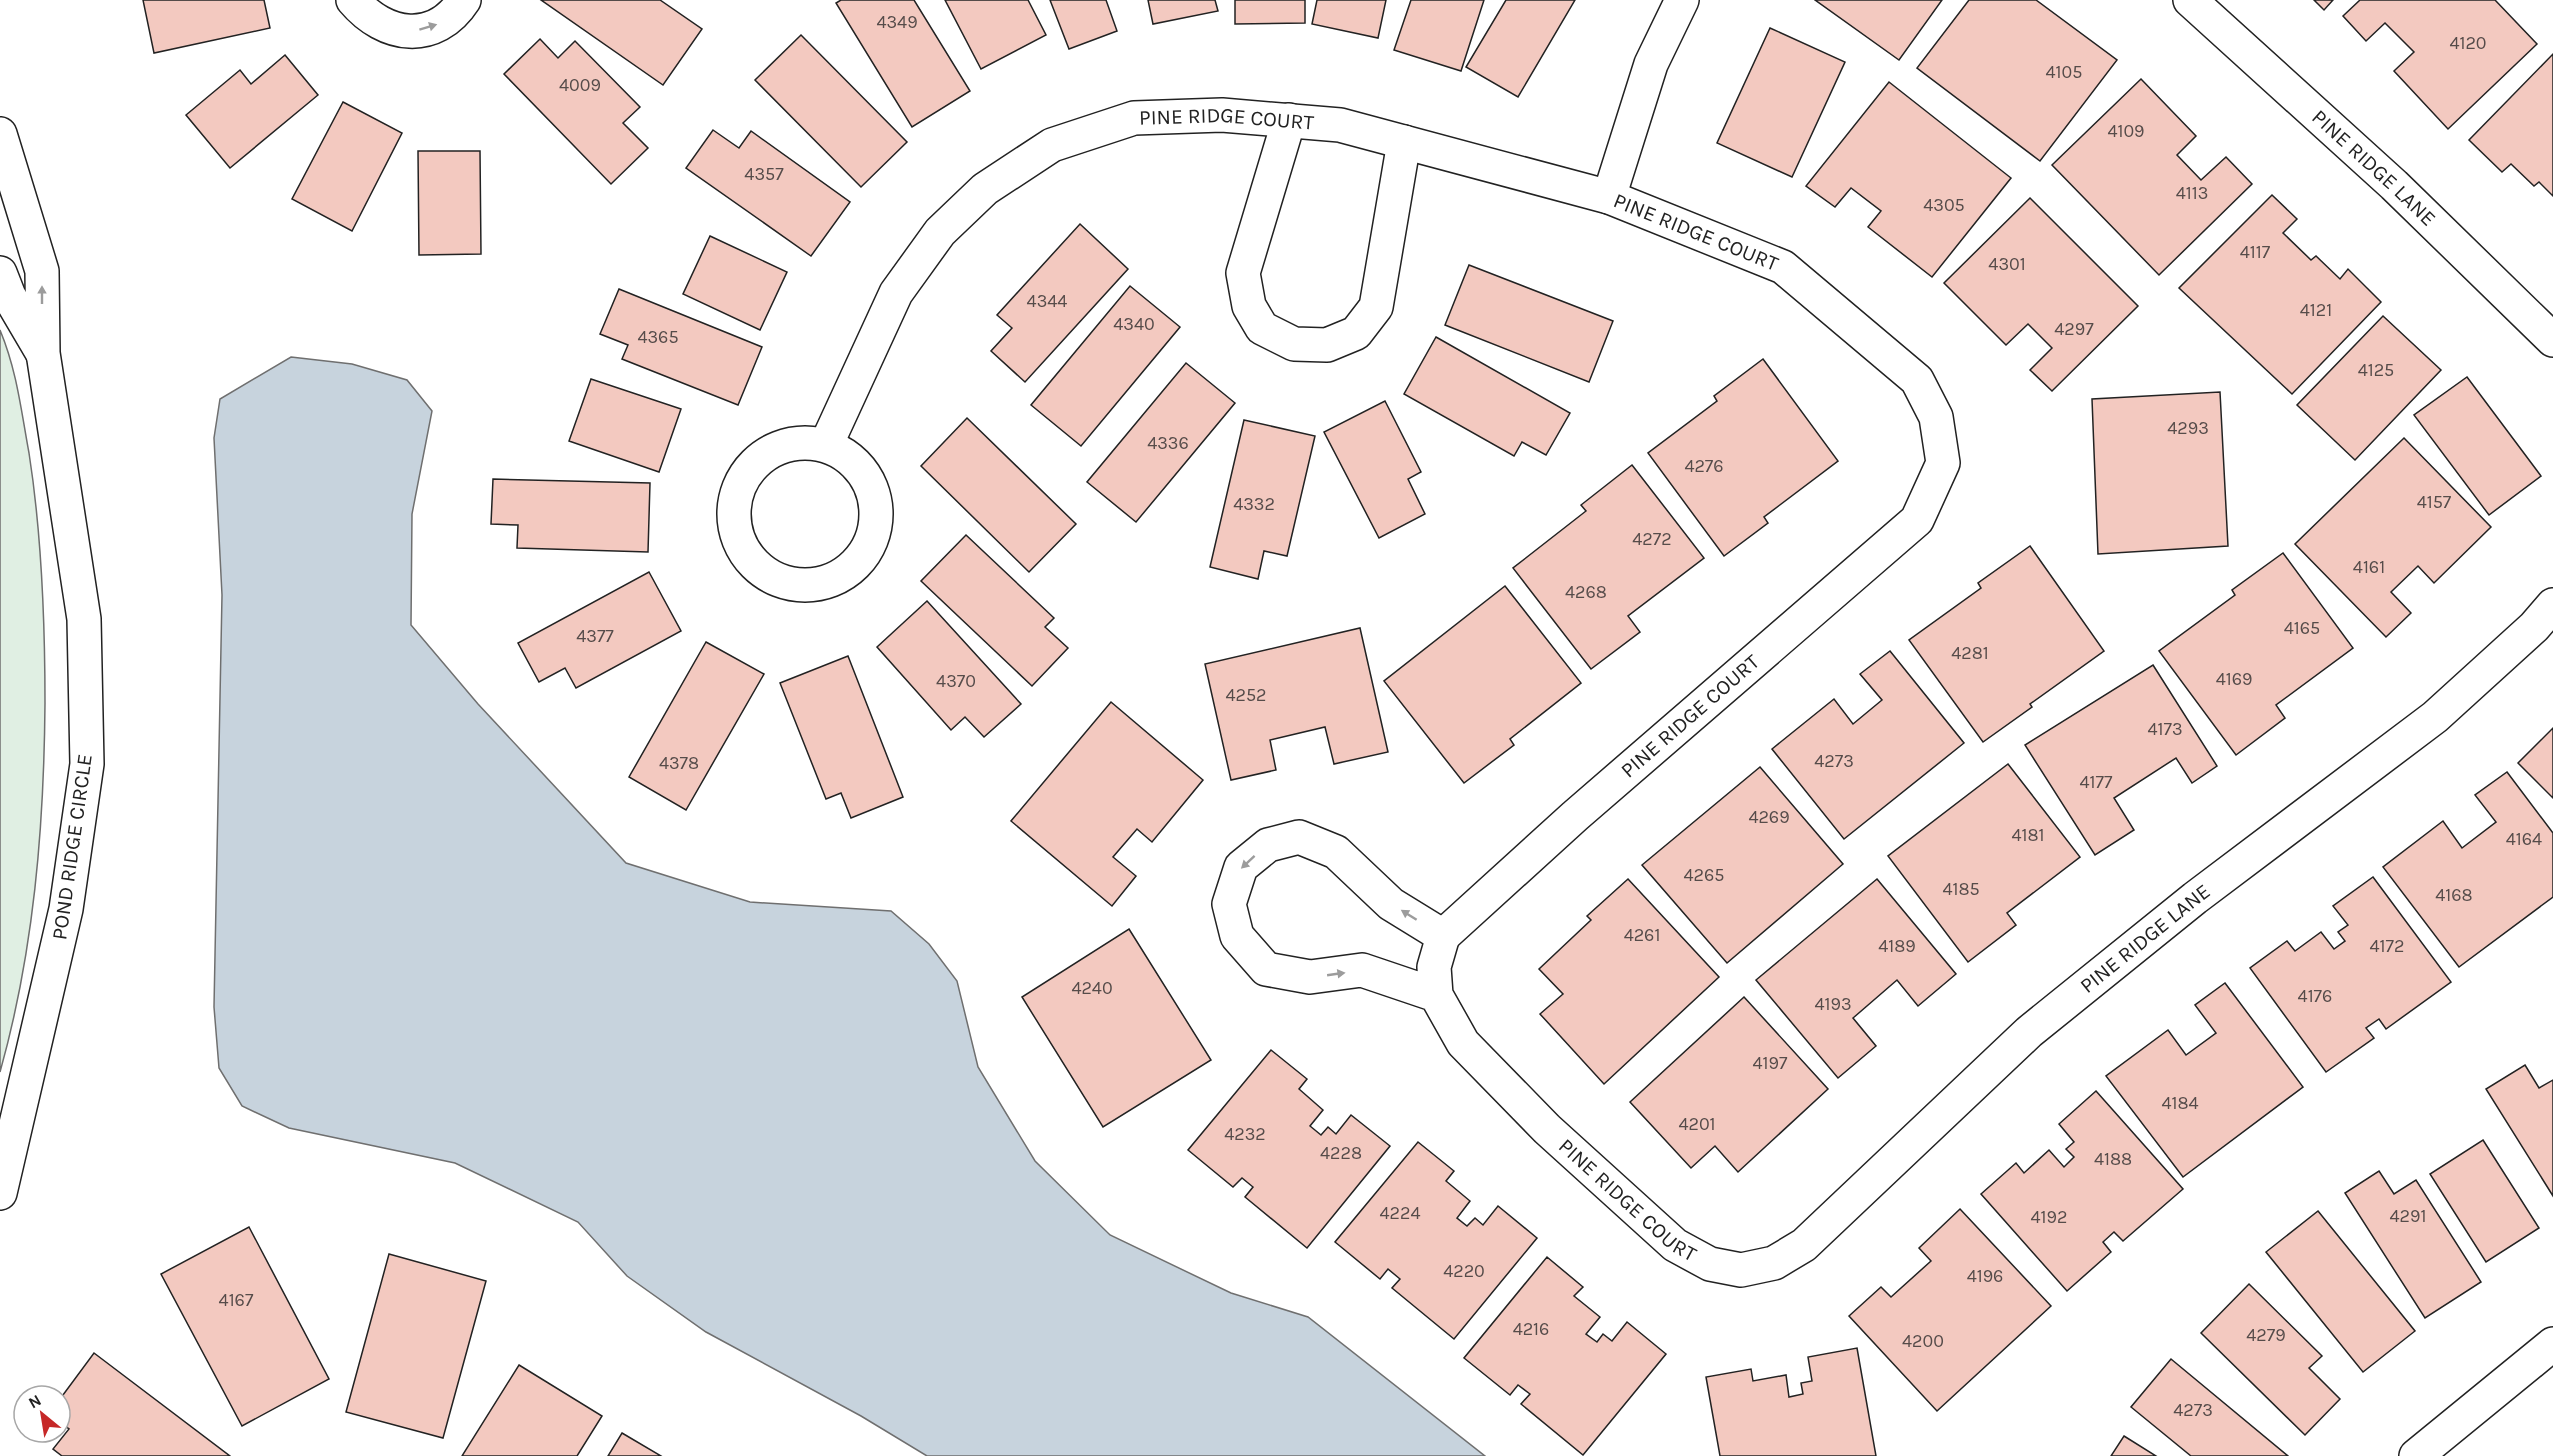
<svg xmlns="http://www.w3.org/2000/svg" width="2553" height="1456" font-family="Karla,sans-serif">
<rect width="100%" height="100%" fill="#fff"/>
<path fill="#e0efe3" stroke="#6f6f6f" stroke-width="1.5" d="M0,330C17,371 21,410 29,453C42,536 45,619 45,703C44,827 34,951 0,1072Z"/>
<polygon fill="#c7d3dd" stroke="#6f6f6f" stroke-width="1.5" points="291,357 352,364 407,380 432,411 412,514 411,625 478,704 626,863 750,902 891,911 929,944 957,981 978,1067 1035,1161 1110,1235 1231,1293 1308,1317 1485,1456 927,1456 861,1416 706,1332 627,1276 578,1222 455,1163 289,1128 242,1106 219,1068 214,1007 222,595 214,438 220,399"/>
<g fill="#f3c9c0" stroke="#222" stroke-width="1.5">
<polygon points="143,0 264,0 270,28 154,53"/>
<polygon points="541,0 660,0 702,29 663,85"/>
<polygon points="841,0 914,0 970,91 912,127 836,3"/>
<polygon points="945,0 1028,0 1046,35 981,69"/>
<polygon points="1050,0 1106,0 1117,31 1069,49"/>
<polygon points="1148,0 1215,0 1218,11 1153,24"/>
<polygon points="1235,0 1305,0 1305,23 1235,24"/>
<polygon points="1317,0 1386,0 1378,38 1312,24"/>
<polygon points="1411,0 1484,0 1461,71 1394,50"/>
<polygon points="1506,0 1575,0 1518,97 1466,67"/>
<polygon points="1815,0 1942,0 1899,60"/>
<polygon points="1969,0 2036,0 2117,60 2040,161 1917,68"/>
<polygon points="2314,0 2333,0 2324,10"/>
<polygon points="2360,0 2495,0 2537,44 2448,129 2394,71 2414,52 2385,23 2366,41 2343,16"/>
<polygon points="1770,28 1845,62 1792,177 1717,143"/>
<polygon points="801,35 907,142 861,187 755,80"/>
<polygon points="540,39 558,58 575,41 640,107 623,123 648,148 611,184 504,74"/>
<polygon points="2553,54 2553,196 2539,182 2534,186 2511,164 2502,172 2469,140"/>
<polygon points="285,55 318,95 230,168 186,115 240,70 251,84"/>
<polygon points="2141,79 2196,136 2177,155 2201,180 2226,157 2252,184 2159,275 2052,165"/>
<polygon points="1889,82 2011,178 1932,277 1868,227 1881,211 1851,188 1835,207 1806,186"/>
<polygon points="343,102 402,133 352,231 292,199"/>
<polygon points="713,130 739,148 751,131 850,202 811,256 686,168"/>
<polygon points="418,151 480,151 481,254 419,255"/>
<polygon points="2272,195 2297,219 2283,233 2311,260 2316,256 2340,279 2348,269 2381,302 2292,394 2179,288"/>
<polygon points="2030,198 2138,306 2052,391 2030,370 2052,348 2028,324 2006,345 1944,283"/>
<polygon points="1080,224 1128,269 1025,382 991,351 1012,328 997,315"/>
<polygon points="710,236 787,272 760,330 683,294"/>
<polygon points="1469,265 1613,321 1589,382 1445,325"/>
<polygon points="1130,286 1180,327 1081,446 1031,405"/>
<polygon points="619,289 762,347 738,405 622,359 628,345 600,334"/>
<polygon points="2383,316 2441,370 2355,460 2297,405"/>
<polygon points="1436,337 1570,413 1546,455 1522,442 1514,456 1404,394"/>
<polygon points="1763,359 1838,461 1764,517 1768,523 1724,556 1648,453 1717,401 1714,396"/>
<polygon points="1186,363 1235,403 1136,522 1087,482"/>
<polygon points="2467,377 2541,476 2489,515 2414,415"/>
<polygon points="591,379 681,409 659,472 569,441"/>
<polygon points="2220,392 2228,546 2098,554 2092,399"/>
<polygon points="1385,401 1421,472 1408,479 1425,514 1379,538 1324,432"/>
<polygon points="967,418 1076,524 1029,572 921,466"/>
<polygon points="1244,420 1315,436 1287,556 1264,551 1258,579 1210,567"/>
<polygon points="2404,438 2491,527 2434,583 2418,566 2391,592 2411,613 2386,637 2295,544"/>
<polygon points="1632,465 1704,558 1628,616 1640,632 1591,669 1513,568 1586,511 1581,505"/>
<polygon points="493,479 650,483 648,552 517,548 518,525 491,524"/>
<polygon points="966,535 1054,618 1045,627 1068,648 1032,686 921,581"/>
<polygon points="2030,546 2104,651 2030,704 2032,707 1983,742 1909,640 1981,588 1978,583"/>
<polygon points="2283,553 2353,648 2276,705 2285,718 2236,755 2159,651 2235,595 2232,590"/>
<polygon points="649,572 681,631 576,688 565,668 539,682 518,643"/>
<polygon points="1505,586 1581,683 1510,739 1514,745 1464,783 1384,681"/>
<polygon points="927,601 1021,704 984,737 965,717 951,730 877,647"/>
<polygon points="1360,628 1388,752 1334,764 1325,727 1270,740 1276,770 1231,780 1205,664"/>
<polygon points="706,642 764,674 686,810 629,777"/>
<polygon points="1890,651 1964,743 1844,839 1772,749 1834,699 1853,724 1882,700 1860,674"/>
<polygon points="848,656 903,797 851,818 841,793 826,799 780,683"/>
<polygon points="2153,665 2217,766 2192,783 2176,758 2114,798 2134,830 2095,855 2025,745"/>
<polygon points="1111,702 1203,780 1152,842 1137,829 1113,857 1136,876 1112,906 1011,821"/>
<polygon points="2553,728 2553,798 2518,763"/>
<polygon points="2008,764 2080,857 2007,913 2016,925 1968,962 1888,856"/>
<polygon points="1760,767 1843,864 1727,963 1642,865"/>
<polygon points="2507,772 2553,833 2553,897 2459,967 2383,867 2443,821 2462,848 2496,822 2475,795"/>
<polygon points="2373,877 2451,982 2386,1029 2379,1019 2366,1028 2374,1038 2326,1072 2250,968 2287,941 2295,951 2321,932 2334,949 2345,941 2338,932 2348,925 2333,906"/>
<polygon points="1628,879 1719,977 1604,1084 1540,1014 1563,994 1539,969 1591,920 1587,916"/>
<polygon points="1877,879 1956,974 1918,1006 1897,980 1853,1018 1876,1046 1838,1078 1756,980"/>
<polygon points="1129,929 1211,1060 1103,1127 1022,997"/>
<polygon points="2225,983 2303,1087 2183,1177 2106,1076 2168,1030 2186,1055 2216,1033 2195,1005"/>
<polygon points="1744,997 1828,1089 1738,1172 1715,1146 1691,1168 1630,1102"/>
<polygon points="1271,1050 1307,1079 1299,1089 1323,1110 1310,1126 1321,1135 1328,1127 1336,1134 1351,1115 1390,1146 1307,1248 1245,1197 1253,1187 1242,1178 1233,1187 1188,1150"/>
<polygon points="2525,1065 2539,1088 2553,1080 2553,1196 2486,1089"/>
<polygon points="2096,1091 2183,1189 2123,1241 2114,1232 2103,1242 2111,1252 2067,1291 1981,1194 2016,1163 2024,1173 2049,1150 2064,1167 2074,1157 2066,1149 2074,1142 2059,1124"/>
<polygon points="2483,1140 2539,1228 2486,1262 2430,1174"/>
<polygon points="1418,1142 1454,1171 1446,1181 1470,1201 1457,1218 1467,1226 1475,1218 1483,1225 1498,1206 1537,1238 1454,1339 1392,1288 1400,1279 1388,1269 1380,1279 1335,1242"/>
<polygon points="2379,1171 2394,1194 2416,1180 2481,1282 2425,1318 2345,1193"/>
<polygon points="1960,1209 2051,1306 1937,1411 1849,1316 1881,1287 1891,1297 1931,1261 1919,1248"/>
<polygon points="2318,1211 2415,1331 2363,1372 2266,1252"/>
<polygon points="249,1227 329,1379 242,1426 161,1274"/>
<polygon points="389,1254 486,1281 443,1438 346,1412"/>
<polygon points="1547,1257 1583,1287 1574,1296 1600,1317 1586,1334 1597,1342 1603,1334 1612,1341 1627,1322 1666,1354 1583,1455 1521,1404 1530,1394 1518,1385 1510,1395 1464,1358"/>
<polygon points="2249,1284 2322,1356 2309,1368 2340,1399 2305,1435 2201,1333"/>
<polygon points="1857,1348 1876,1456 1720,1456 1706,1377 1751,1369 1753,1381 1786,1375 1789,1397 1803,1394 1801,1383 1812,1381 1808,1357"/>
<polygon points="94,1353 230,1456 62,1456 53,1449 69,1429 60,1422 60,1399"/>
<polygon points="2171,1359 2288,1456 2191,1456 2131,1407"/>
<polygon points="519,1365 602,1416 577,1456 462,1456"/>
<polygon points="622,1433 661,1456 608,1456"/>
<polygon points="2124,1436 2156,1456 2111,1456"/>
</g>
<g fill="none" stroke-linecap="round" stroke-linejoin="round">
<g stroke="#222" stroke-width="36">
<g id="minor">
<path d="M353,0C385,38 435,45 464,0"/>
<path id="s1" d="M2190,0L2394,185L2553,340"/>
<polyline points="1289,120 1243,273 1249,306 1262,328 1294,344 1327,345 1356,333 1376,307 1404,142"/>
<polyline points="0,134 42,271 43,353 84,619 87,764 66,909 0,1193"/>
<polyline points="1609,197 1651,64 1682,0"/>
<polyline points="0,273 9,296 42,352"/>
<circle cx="805" cy="514" r="71"/>
<path id="s2" d="M826,445L896,293L940,232L985,189L1052,145L1134,118L1222,115L1340,125L1609,197L1783,267L1917,380L1936,417L1943,463L1917,520L1575,816L1443,936"/>
<path id="s3" d="M1436,995L1362,970L1310,977L1266,969L1237,936L1229,904L1241,867L1268,845L1299,837L1336,852L1391,904L1443,936L1434,967L1436,995L1463,1043L1547,1129L1675,1245L1710,1264L1741,1270L1774,1263L1804,1245L2029,1032L2195,898L2435,717L2534,627L2553,605"/>
<polyline points="2416,1456 2553,1344"/>
</g>
</g>
<use href="#minor" stroke="#fff" stroke-width="33"/>
</g>
<defs><path id="oneway-solid" d="M-6-.8H1V-3.2L6.5 0L1 3.2V.8H-6Z" transform="scale(1.5)"/></defs>
<g fill="#9c9c9c">
<use href="#oneway-solid" transform="translate(428 27) rotate(-17)"/>
<use href="#oneway-solid" transform="translate(42 295) rotate(-90)"/>
<use href="#oneway-solid" transform="translate(1248 862) rotate(137)"/>
<use href="#oneway-solid" transform="translate(1409 915) rotate(-148)"/>
<use href="#oneway-solid" transform="translate(1336 974) rotate(-8)"/>
</g>
<g text-anchor="middle" stroke-width="4.5" stroke-linejoin="round" paint-order="stroke">
<g font-size="18" fill="#564c4a">
<text x="897" y="28">4349</text>
<text x="2468" y="49">4120</text>
<text x="2064" y="78">4105</text>
<text x="580" y="91">4009</text>
<text x="2126" y="137">4109</text>
<text x="764" y="180">4357</text>
<text x="2192" y="199">4113</text>
<text x="1944" y="211">4305</text>
<text x="2255" y="258">4117</text>
<text x="2007" y="270">4301</text>
<text x="1047" y="307">4344</text>
<text x="2316" y="316">4121</text>
<text x="1134" y="330">4340</text>
<text x="2074" y="335">4297</text>
<text x="658" y="343">4365</text>
<text x="2376" y="376">4125</text>
<text x="2188" y="434">4293</text>
<text x="1168" y="449">4336</text>
<text x="1704" y="472">4276</text>
<text x="2434" y="508">4157</text>
<text x="1254" y="510">4332</text>
<text x="1652" y="545">4272</text>
<text x="2369" y="573">4161</text>
<text x="1586" y="598">4268</text>
<text x="2302" y="634">4165</text>
<text x="595" y="642">4377</text>
<text x="1970" y="659">4281</text>
<text x="2234" y="685">4169</text>
<text x="956" y="687">4370</text>
<text x="1246" y="701">4252</text>
<text x="2165" y="735">4173</text>
<text x="1834" y="767">4273</text>
<text x="679" y="769">4378</text>
<text x="2096" y="788">4177</text>
<text x="1769" y="823">4269</text>
<text x="2028" y="841">4181</text>
<text x="2524" y="845">4164</text>
<text x="1704" y="881">4265</text>
<text x="1961" y="895">4185</text>
<text x="2454" y="901">4168</text>
<text x="1642" y="941">4261</text>
<text x="1897" y="952">4189</text>
<text x="2387" y="952">4172</text>
<text x="1092" y="994">4240</text>
<text x="2315" y="1002">4176</text>
<text x="1833" y="1010">4193</text>
<text x="1770" y="1069">4197</text>
<text x="2180" y="1109">4184</text>
<text x="1697" y="1130">4201</text>
<text x="1245" y="1140">4232</text>
<text x="1341" y="1159">4228</text>
<text x="2113" y="1165">4188</text>
<text x="1400" y="1219">4224</text>
<text x="2408" y="1222">4291</text>
<text x="2049" y="1223">4192</text>
<text x="1464" y="1277">4220</text>
<text x="1985" y="1282">4196</text>
<text x="236" y="1306">4167</text>
<text x="1531" y="1335">4216</text>
<text x="2266" y="1341">4279</text>
<text x="1923" y="1347">4200</text>
<text x="2193" y="1416">4273</text>
</g>
<g font-size="21" fill="#222" stroke="#fff">
<text dy="7" stroke="none"><textPath href="#s2" startOffset="564">PINE RIDGE COURT</textPath></text>
<text dy="7" stroke="none"><textPath href="#s1" startOffset="249">PINE RIDGE LANE</textPath></text>
<text dy="7" stroke="none"><textPath href="#s2" startOffset="1050">PINE RIDGE COURT</textPath></text>
<text transform="translate(1690 716) rotate(-41)" y="7">PINE RIDGE COURT</text>
<text transform="translate(72 847) rotate(-82)" y="7">POND RIDGE CIRCLE</text>
<text dy="7" stroke="none"><textPath href="#s3" startOffset="1542">PINE RIDGE LANE</textPath></text>
<text dy="7" stroke="none"><textPath href="#s3" startOffset="878">PINE RIDGE COURT</textPath></text>
</g>
</g>
<g transform="translate(42 1414) rotate(330)"><circle r="28" fill="#ffffff" stroke="#a7a7a7" stroke-width="1.5"/>
<path d="M0-4.5L10 22L0 15L-10 22Z" fill="#c62828"/>
<text y="-9" font-size="16" font-weight="bold" text-anchor="middle" fill="#222222">N</text>
</g>
</svg>
